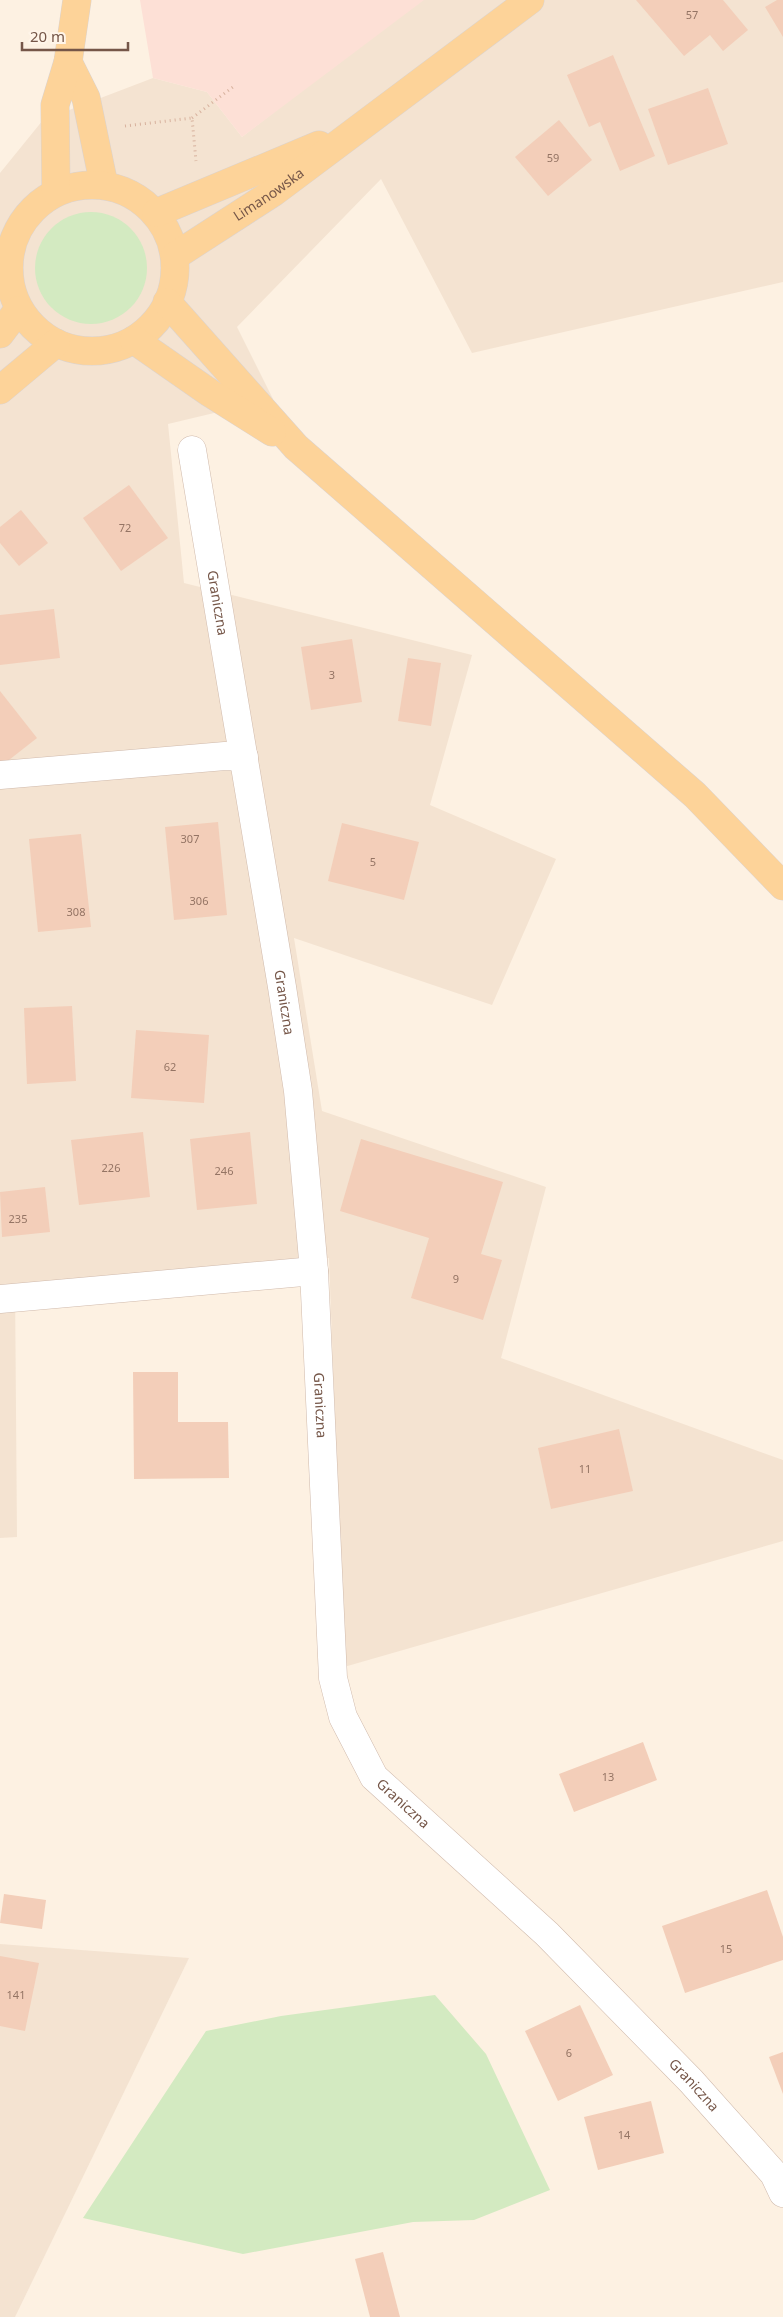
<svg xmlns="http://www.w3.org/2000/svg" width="783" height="2317" font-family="'Noto Sans',sans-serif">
<rect width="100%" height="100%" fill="#fdf1e2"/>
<g fill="#f4e3d1">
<polygon points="418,0 783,0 783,282 472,353 381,179 237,327 273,399 168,424 184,583 472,655 430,805 556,859 492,1005 294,938 322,1111 546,1187 501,1358 783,1460 783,1541 344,1667 329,1258 15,1284 17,1537 0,1538 0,173 43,120 153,78 207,92 242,137"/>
<polygon points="0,1944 189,1958 15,2317 0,2317"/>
</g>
<polygon fill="#fde0d6" points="140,0 424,0 242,137 207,92 153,78"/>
<g fill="#d3eac1">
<circle cx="91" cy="268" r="56"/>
<polygon points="435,1995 486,2054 550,2190 474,2220 413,2222 243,2254 83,2218 206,2031 281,2016"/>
</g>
<g fill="#f3ceb9">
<polygon points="636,0 723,0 748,30 723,51 710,35 684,56"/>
<polygon points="777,0 783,0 783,37 765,7"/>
<polygon points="613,55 655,156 620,171 600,122 589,127 567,75"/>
<polygon points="708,88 728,144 668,165 648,109"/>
<polygon points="559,120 592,160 548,196 515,157"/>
<polygon points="129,485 168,538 121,571 83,518"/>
<polygon points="21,510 48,543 19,566 0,543 0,527"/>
<polygon points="54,609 60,658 0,665 0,615"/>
<polygon points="352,639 362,702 311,710 301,647"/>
<polygon points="408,658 441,663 431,726 398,721"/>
<polygon points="0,691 37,738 0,767"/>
<polygon points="218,822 227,915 174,920 165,827"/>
<polygon points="342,823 419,842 404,900 328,881"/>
<polygon points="81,834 91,927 38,932 29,839"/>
<polygon points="72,1006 76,1081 27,1084 24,1008"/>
<polygon points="136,1030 209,1035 204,1103 131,1098"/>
<polygon points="143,1132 150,1197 79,1205 71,1140"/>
<polygon points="250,1132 257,1204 197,1210 190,1139"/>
<polygon points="361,1139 503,1182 481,1254 502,1260 483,1320 411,1298 429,1238 340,1211"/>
<polygon points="45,1187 50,1232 2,1237 0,1192"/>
<polygon points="133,1372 178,1372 178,1422 228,1422 229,1478 134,1479"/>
<polygon points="619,1429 633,1491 551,1509 538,1448"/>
<polygon points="643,1742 657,1780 574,1812 559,1774"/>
<polygon points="767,1890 783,1937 783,1960 685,1993 662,1926"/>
<polygon points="4,1894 46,1900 42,1929 0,1923"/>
<polygon points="0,1956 39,1963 25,2031 0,2026"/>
<polygon points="580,2005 613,2075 558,2101 525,2031"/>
<polygon points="783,2052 783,2094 769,2057"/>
<polygon points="651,2101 664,2153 598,2170 584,2117"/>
<polygon points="383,2252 400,2317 370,2317 355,2259"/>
</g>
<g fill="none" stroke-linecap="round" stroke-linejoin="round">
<g stroke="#d0baac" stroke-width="29">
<g id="minor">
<path id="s1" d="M192,450L282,987L298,1091L314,1271L333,1678L343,1717L374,1777L547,1934L691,2081L774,2174L783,2193"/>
<polyline points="0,775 225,756 244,757"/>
<polyline points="0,1299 314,1271"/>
</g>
</g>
<g stroke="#dbd3cf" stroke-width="29">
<g id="major">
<polyline points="68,62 86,98 104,185"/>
<circle cx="92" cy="268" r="83"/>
<polyline points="56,192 55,105 68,62 77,0"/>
<polyline points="156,213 319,145"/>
<path id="s2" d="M175,256L274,192L530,0"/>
<polyline points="167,302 296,447 695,795 783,886"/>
<polyline points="0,334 18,310"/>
<polyline points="134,340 210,393 272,432"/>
<polyline points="0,390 56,343"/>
</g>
</g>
<g stroke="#d7b19d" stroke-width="3" stroke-dasharray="1 4" stroke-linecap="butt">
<polyline points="192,118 233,87"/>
<polyline points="125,126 192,118 196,161"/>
</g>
<use href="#minor" stroke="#fff" stroke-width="28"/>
<use href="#major" stroke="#fdd399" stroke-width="28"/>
</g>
<g text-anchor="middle" stroke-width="4" stroke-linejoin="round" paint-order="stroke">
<g font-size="11" fill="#947464">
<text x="692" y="19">57</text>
<text x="553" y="162">59</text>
<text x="125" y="532">72</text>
<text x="332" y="679">3</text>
<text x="190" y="843">307</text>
<text x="373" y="866">5</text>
<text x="199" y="905">306</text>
<text x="76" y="916">308</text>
<text x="170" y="1071">62</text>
<text x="111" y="1172">226</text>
<text x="224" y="1175">246</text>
<text x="18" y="1223">235</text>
<text x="456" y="1283">9</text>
<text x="585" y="1473">11</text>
<text x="608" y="1781">13</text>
<text x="726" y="1953">15</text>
<text x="16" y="1999">141</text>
<text x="569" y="2057">6</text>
<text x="624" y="2139">14</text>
</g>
<g font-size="14" fill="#755648" stroke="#fff5e9">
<text dy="5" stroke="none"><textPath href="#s2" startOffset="112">Limanowska</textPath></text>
<text dy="5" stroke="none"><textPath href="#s1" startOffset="155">Graniczna</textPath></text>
<text dy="5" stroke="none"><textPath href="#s1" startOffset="560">Graniczna</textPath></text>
<text dy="5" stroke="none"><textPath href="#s1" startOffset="965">Graniczna</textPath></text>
<text dy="5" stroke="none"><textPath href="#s1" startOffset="1385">Graniczna</textPath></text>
<text dy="5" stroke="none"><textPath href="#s1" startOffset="1790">Graniczna</textPath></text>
</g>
</g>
<path d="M22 42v8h106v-8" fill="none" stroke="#755648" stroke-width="2.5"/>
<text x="30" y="42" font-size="15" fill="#755648" stroke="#fff5e9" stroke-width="4" paint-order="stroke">20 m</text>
</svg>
